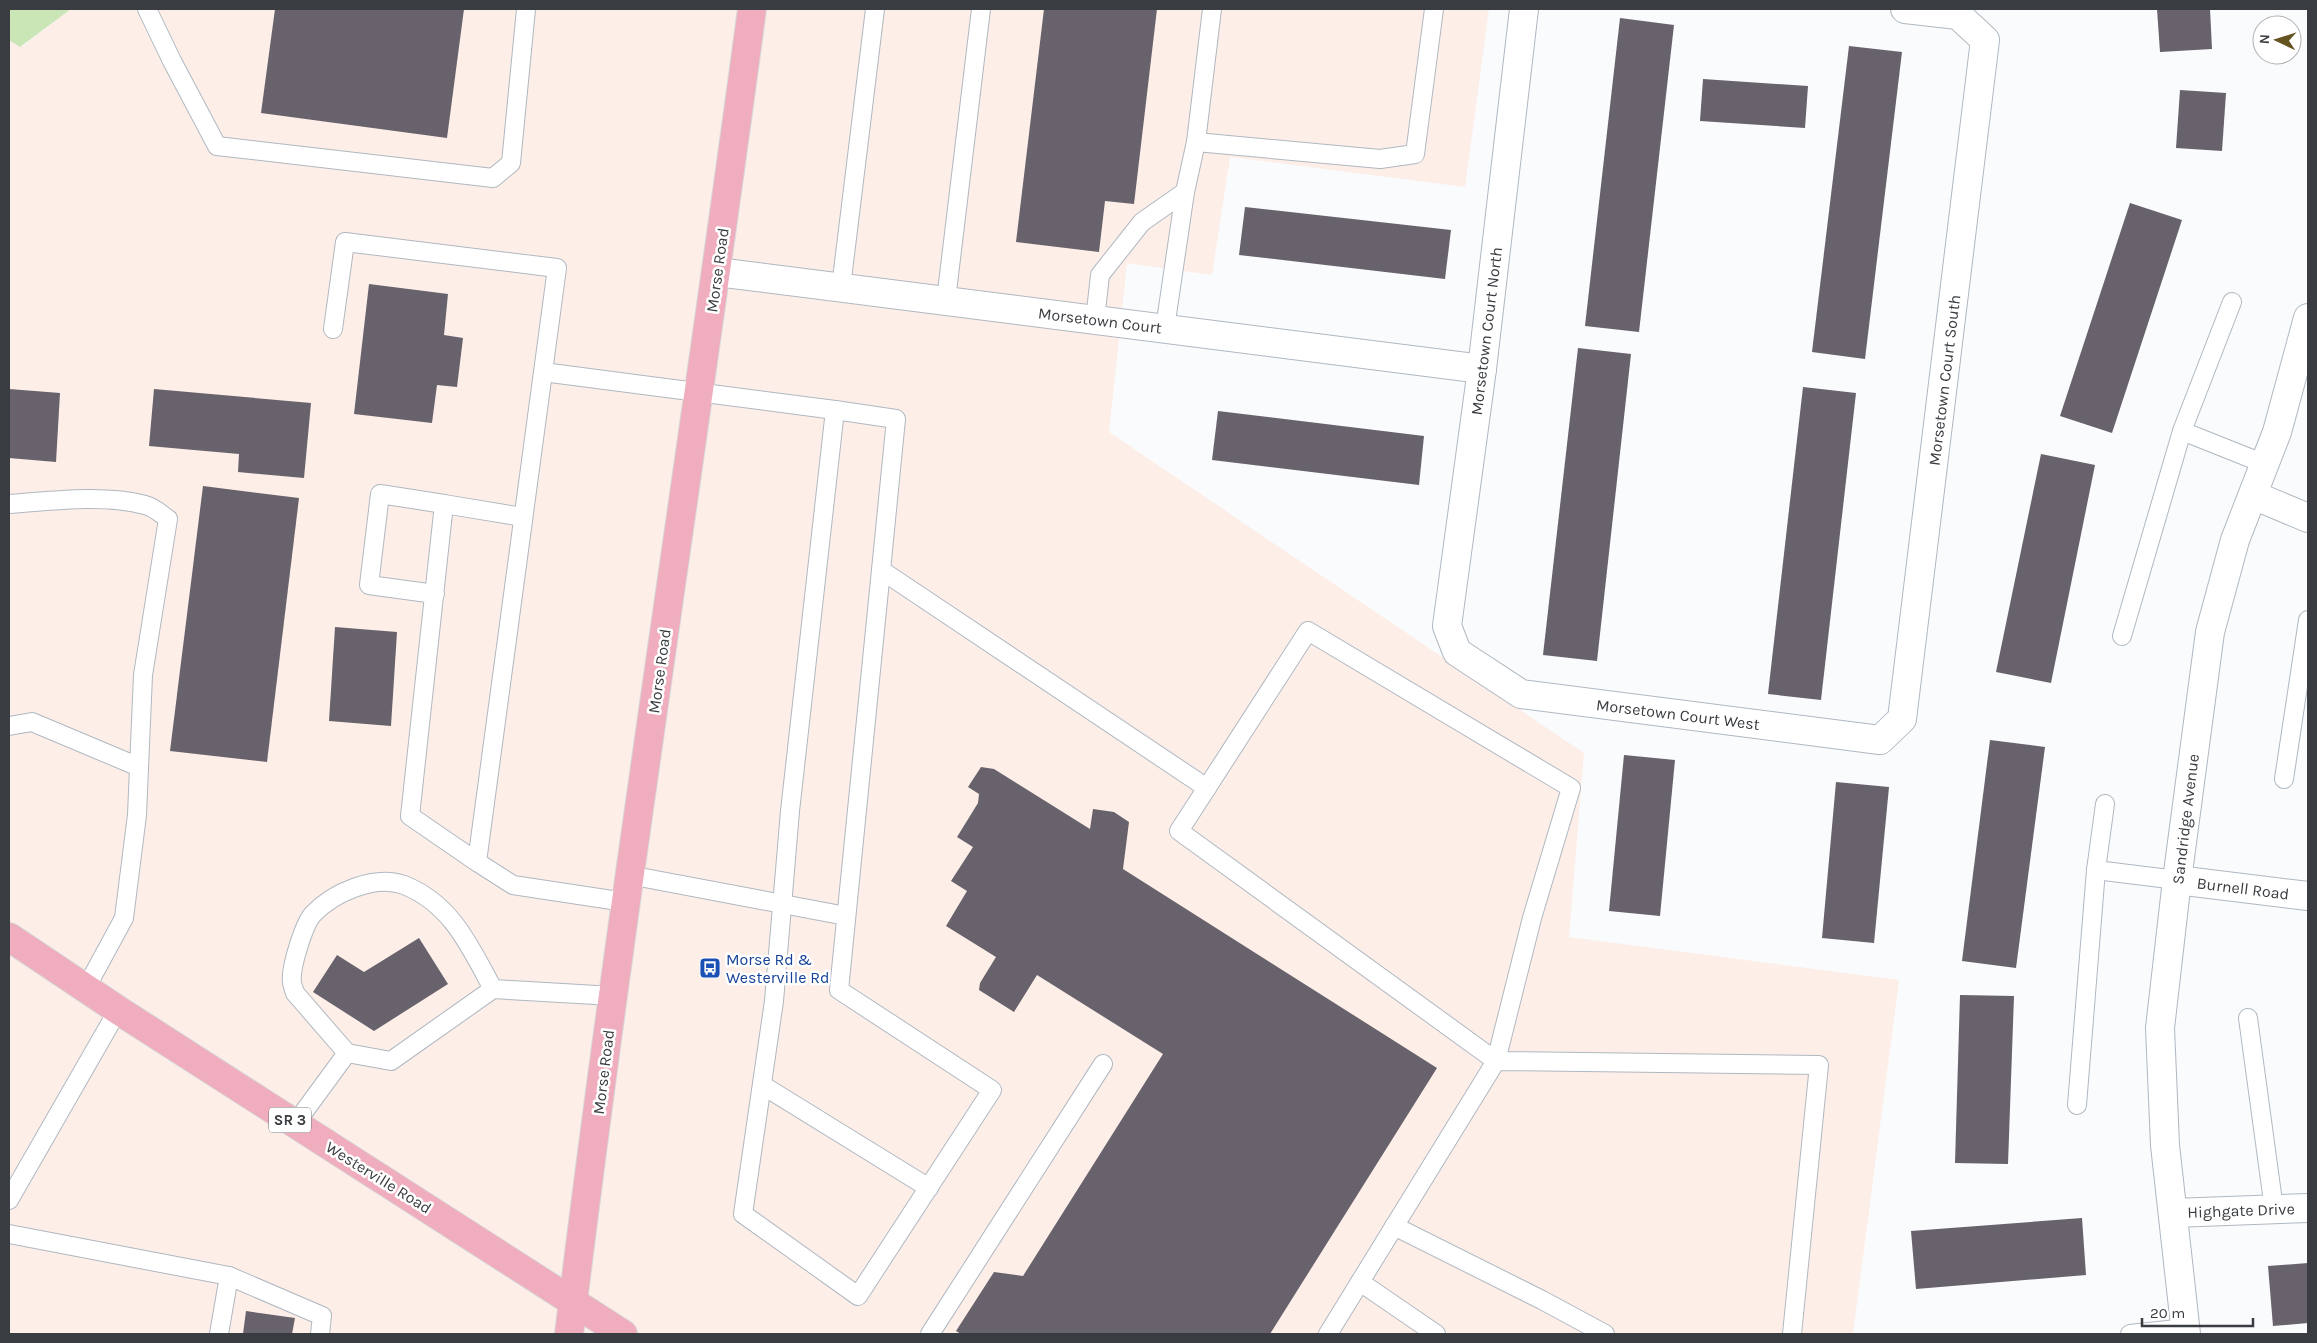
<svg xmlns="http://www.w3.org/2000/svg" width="2317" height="1343" font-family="Karla,sans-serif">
<rect width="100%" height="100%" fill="#f9fbfd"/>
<polygon fill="#fdeee8" points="71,9 1489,9 1465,187 1230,157 1212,275 1127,263 1109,432 1584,753 1569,937 1899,980 1853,1334 9,1334 9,40 21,47"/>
<polygon fill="#cae6b6" points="9,9 71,9 20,47 9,40"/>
<g fill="#67626b">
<polygon points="275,9 464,9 447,138 261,113"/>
<polygon points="1044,9 1157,9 1134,204 1105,201 1099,252 1016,242"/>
<polygon points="2157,9 2210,9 2212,49 2160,52"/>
<polygon points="1620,18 1674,25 1639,332 1585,326"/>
<polygon points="1849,46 1902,52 1865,359 1812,352"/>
<polygon points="1703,79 1808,86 1805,128 1700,121"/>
<polygon points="2180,90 2226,93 2222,151 2176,148"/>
<polygon points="2130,203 2182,220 2112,433 2060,416"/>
<polygon points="1245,207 1451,230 1445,279 1239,255"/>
<polygon points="369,284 448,294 444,335 463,338 457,387 437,385 432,423 354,414"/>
<polygon points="1578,348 1631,354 1597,661 1543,655"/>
<polygon points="1803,387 1856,393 1821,700 1768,694"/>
<polygon points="9,389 60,393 56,462 9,458"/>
<polygon points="154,389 311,403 304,478 238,472 239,454 149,446"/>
<polygon points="1218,411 1424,436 1419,485 1212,460"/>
<polygon points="2041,454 2095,465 2051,683 1996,672"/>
<polygon points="203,486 299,498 267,762 170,751"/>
<polygon points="335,627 397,632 391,726 329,721"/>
<polygon points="1990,740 2045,747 2016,968 1962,961"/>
<polygon points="1624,755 1675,760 1660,916 1609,911"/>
<polygon points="981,767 994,769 1090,829 1093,809 1114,812 1129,822 1123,869 1437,1068 1270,1334 961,1334 956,1331 994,1272 1023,1276 1163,1054 1037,975 1014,1012 979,990 980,983 996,957 946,926 967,891 951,881 973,847 957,837 978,803 979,794 968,787"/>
<polygon points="1836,782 1889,787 1874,943 1822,938"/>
<polygon points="419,938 448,984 374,1031 313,992 337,955 364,972"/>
<polygon points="1960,995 2014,996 2008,1164 1955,1163"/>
<polygon points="2082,1218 2086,1275 1916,1289 1911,1231"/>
<polygon points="2308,1263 2308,1323 2273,1326 2268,1266"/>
<polygon points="246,1311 295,1318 292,1334 243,1334"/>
</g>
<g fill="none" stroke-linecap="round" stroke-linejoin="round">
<g stroke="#afb8c1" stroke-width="20">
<g id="lane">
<polyline points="147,9 172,61 217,146 493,178 511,163 526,9"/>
<polyline points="1196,142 1380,159 1415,154 1434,9"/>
<polyline points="841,287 875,9"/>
<polyline points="946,300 981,9"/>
<polyline points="1095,320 1100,275 1142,222 1185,192 1196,142 1212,9"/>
<polyline points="1165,328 1185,192"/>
<polyline points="333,329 345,242 557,268 543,372"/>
<polyline points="835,410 896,419 881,570"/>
<polyline points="2182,431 2265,464"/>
<path d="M9,504C50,501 105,494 145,505C154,507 161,514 168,519L143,675L137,815L124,918L86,988"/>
<polyline points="444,504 523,517"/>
<polyline points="435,594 369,585 380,494 444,504 410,816 477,862 543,372 835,410 790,811 774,1001 743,1214 858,1296 992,1090 839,990 881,570 1207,788"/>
<polyline points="2122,636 2182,431 2232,302"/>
<polyline points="9,726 32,722 139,767"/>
<polyline points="2284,779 2308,620"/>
<polyline points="477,862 513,885 625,902"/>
<polyline points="2096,870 2177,880"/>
<polyline points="629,875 846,916"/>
<polyline points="2248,1018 2274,1209"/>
<path d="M347,1053L295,993C294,989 292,985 292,982C290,968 304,924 313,914C333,893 375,874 404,885C452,904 470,947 493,989"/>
<polyline points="762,1085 929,1188"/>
<polyline points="2077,1105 2096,870 2105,804"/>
<polyline points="295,1124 347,1053 391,1061 493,989 613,996"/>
<polyline points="9,1200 118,1010"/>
<polyline points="1394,1226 1542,1300 1605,1334"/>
<polyline points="9,1234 229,1276 322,1316 320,1334"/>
<polyline points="1360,1282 1436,1334"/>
<polyline points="219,1334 229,1276"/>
<polyline points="930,1334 1103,1064"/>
<polyline points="1328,1334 1496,1061 1532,918 1571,788 1308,631 1179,831 1496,1061 1819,1065 1792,1334"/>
<polyline points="2130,1334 2186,1328"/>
</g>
</g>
<g stroke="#afb8c1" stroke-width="30">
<g id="street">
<polyline points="1524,9 1482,369 1447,626 1457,652 1521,694 1880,740 1902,719 1985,40 1958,15 1905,9"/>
<polyline points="717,272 1482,369"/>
<polyline points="2253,495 2308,518"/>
<polyline points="2177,880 2308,896"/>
<polyline points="2173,1213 2308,1208"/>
<polyline points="2186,1334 2165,1145 2160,1028 2177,880 2210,632 2235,540 2277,432 2308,318"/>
</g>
</g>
<g stroke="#d7d8d9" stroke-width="30">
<g id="primary">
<polyline points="9,937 118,1010 623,1334"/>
<path d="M569,1334C623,891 693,451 752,9"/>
</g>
</g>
<use href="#lane" stroke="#fff" stroke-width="18"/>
<use href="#street" stroke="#fff" stroke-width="28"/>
<use href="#primary" stroke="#efadbe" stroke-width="28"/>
</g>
<defs>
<g id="bus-square" transform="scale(1.125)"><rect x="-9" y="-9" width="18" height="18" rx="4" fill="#1a4fb4" stroke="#fff"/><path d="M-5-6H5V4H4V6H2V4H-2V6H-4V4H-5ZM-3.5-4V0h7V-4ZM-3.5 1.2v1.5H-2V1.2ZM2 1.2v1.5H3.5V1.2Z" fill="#fff"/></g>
</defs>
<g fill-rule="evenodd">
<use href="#bus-square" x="710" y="968"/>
</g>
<g text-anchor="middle" stroke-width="5" stroke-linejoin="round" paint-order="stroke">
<rect fill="#fff" stroke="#747679" stroke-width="1" x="269" y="1107.5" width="42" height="25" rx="4"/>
<g font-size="15" font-weight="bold" fill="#393c40">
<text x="290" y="1125">SR 3</text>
</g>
<g font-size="16" fill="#393c40" stroke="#fff">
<text transform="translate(717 270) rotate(-82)" y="6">Morse Road</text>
<text transform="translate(1100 320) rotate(7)" y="6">Morsetown Court</text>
<text transform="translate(1486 331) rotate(-83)" y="6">Morsetown Court North</text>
<text transform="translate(1944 380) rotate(-83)" y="6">Morsetown Court South</text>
<text transform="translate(659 671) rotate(-82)" y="6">Morse Road</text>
<text transform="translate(1678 714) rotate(7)" y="6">Morsetown Court West</text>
<text transform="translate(2185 819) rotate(-83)" y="6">Sandridge Avenue</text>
<text transform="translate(2243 888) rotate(7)" y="6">Burnell Road</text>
<text transform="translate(603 1072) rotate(-83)" y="6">Morse Road</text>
<text transform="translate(379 1177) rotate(32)" y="6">Westerville Road</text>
<text transform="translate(2241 1210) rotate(-2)" y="6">Highgate Drive</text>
</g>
<g font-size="16" fill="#164399" stroke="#fff" text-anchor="start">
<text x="726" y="965">Morse Rd &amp;<tspan x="726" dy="18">Westerville Rd</tspan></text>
</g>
</g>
<rect width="2317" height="1343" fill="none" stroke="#393c40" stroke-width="20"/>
<g transform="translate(2277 40) rotate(274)"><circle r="24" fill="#ffffff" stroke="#b0b1b3"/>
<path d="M0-4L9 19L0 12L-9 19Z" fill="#655422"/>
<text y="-8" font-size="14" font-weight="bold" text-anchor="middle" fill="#393c40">N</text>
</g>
<path d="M2142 1318v8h111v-8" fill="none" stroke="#393c40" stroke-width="2.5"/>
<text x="2150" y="1318" font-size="15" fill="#393c40" stroke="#ffffff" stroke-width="4" paint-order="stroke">20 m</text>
</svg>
